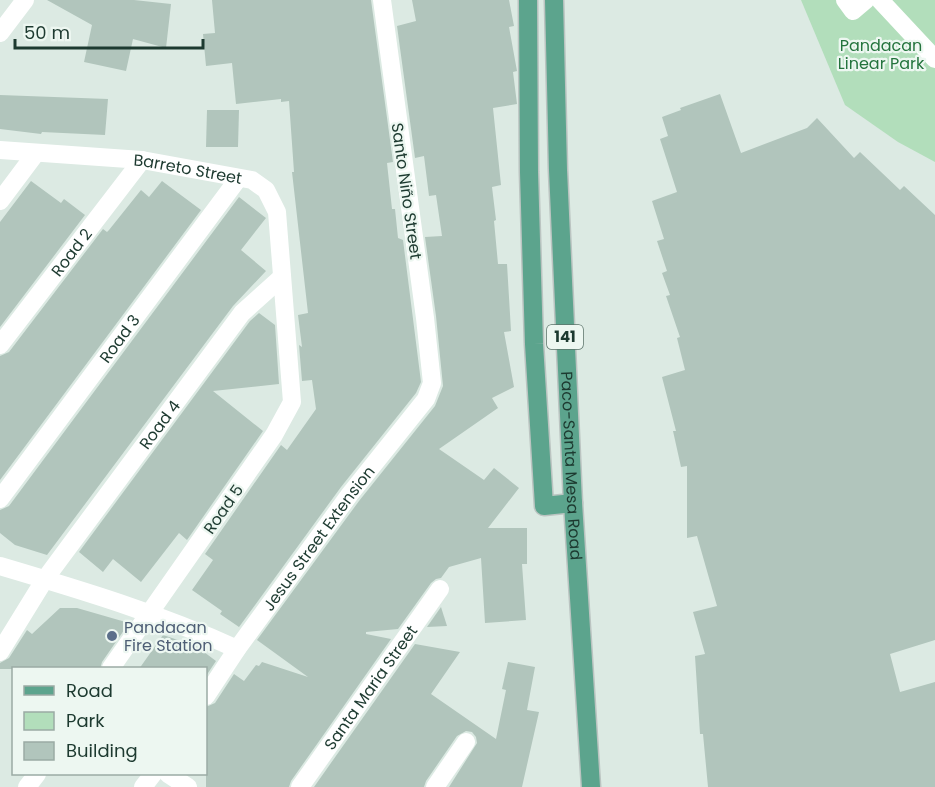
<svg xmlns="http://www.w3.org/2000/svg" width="935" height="787" font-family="Poppins,sans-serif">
<rect width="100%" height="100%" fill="#dceae3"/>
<polygon fill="#b2debb" points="801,0 935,0 935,162 898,142 845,105"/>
<g fill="#b1c5bc">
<polygon points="47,0 134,0 171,4 166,48 133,39 126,71 84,62 92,25"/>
<polygon points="212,0 371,0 393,162 387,163 392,209 395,209 398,238 403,240 421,382 416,393 341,487 239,627 220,614 222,611 192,590 213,560 205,554 281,445 287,450 316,409 312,380 302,381 299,345 302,347 298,315 308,313 292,172 294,172 289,101 281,102 281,99 236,104 232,63 206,66 203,34 215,33"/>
<polygon points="412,0 509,0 514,26 509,27 517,71 513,72 517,104 493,108 501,185 492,187 496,220 494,221 498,264 507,264 511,331 504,332 514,387 492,398 498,408 439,449 484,480 494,468 519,488 488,528 527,528 527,564 522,564 526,620 485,623 481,558 449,567 441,578 436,579 431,583 398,629 366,632 366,634 391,639 291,781 289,787 206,787 206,707 215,703 234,674 244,681 256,665 259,666 262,662 308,677 257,640 359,501 435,406 443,386 436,316 425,237 442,236 436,195 429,196 424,156 415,158 397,26 416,21"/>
<polygon points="720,94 741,153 807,128 817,118 854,158 860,152 900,190 904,186 935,215 935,640 890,654 900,692 935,682 935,787 708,787 703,734 700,734 695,656 705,654 693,612 717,606 697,536 687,538 687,466 681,467 673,431 676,431 662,377 685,370 677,338 680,337 666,296 670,295 662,273 667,271 657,241 664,239 652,201 677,192 660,139 668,136 662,117 681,110 680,108"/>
<polygon points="0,95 108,99 105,135 42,132 41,134 0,129"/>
<polygon points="207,110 239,110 238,147 206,147"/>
<polygon points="31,181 61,203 64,199 85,215 0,327 0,222"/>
<polygon points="162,181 201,210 0,480 0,356 9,352 103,229 107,232 109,230 141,190 149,197"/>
<polygon points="239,197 266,218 241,250 266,271 233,306 47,555 15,545 0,533 0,510 9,506"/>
<polygon points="259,313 275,325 279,384 213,391 263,431 187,540 179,533 141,582 113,559 103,572 79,552 250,321"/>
<polygon points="441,607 447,626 427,627"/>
<polygon points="60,608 77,608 129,623 102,662 100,669 0,669 0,663 9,658 27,630 32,634"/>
<polygon points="163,635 196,646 216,661 206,676 206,669 139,669"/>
<polygon points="415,644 460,652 431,694 496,739 506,690 502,689 508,662 535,667 527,710 539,712 522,787 449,787 477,743 476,737 472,732 466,731 457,736 426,781 424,787 314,787"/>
</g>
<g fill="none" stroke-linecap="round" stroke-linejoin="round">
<g stroke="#bbc4c1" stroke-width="21">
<g id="primary">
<polyline points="528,0 529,172 534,344 544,506 573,503"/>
<path id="s7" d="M554,0L558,170L573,503L591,787"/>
</g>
</g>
<g stroke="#fff" stroke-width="18">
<polyline points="845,0 853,11 866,0"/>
<polyline points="880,0 935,59"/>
</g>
<g stroke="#fff" stroke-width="18">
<polyline points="0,33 25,0"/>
<path id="s1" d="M0,150L142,160L252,180L266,190L277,212L292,402L274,435L111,668"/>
<polyline points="0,201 36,153"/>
<path id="s2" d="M0,345L142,160"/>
<path id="s3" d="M0,499L238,179"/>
<path d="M0,566C81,590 161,614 237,649"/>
<path id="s4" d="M0,652L45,579L242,313L282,277"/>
<path id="s5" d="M206,696L237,649L350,494L426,399L432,383L425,318L382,0"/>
<polyline points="168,774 188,787"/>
<polyline points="27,787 37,774"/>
<polyline points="143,787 153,774"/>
<path id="s6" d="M300,787L440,589"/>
<polyline points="435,787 466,742"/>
</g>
<use href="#primary" stroke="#5ca48d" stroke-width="18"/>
</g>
<circle fill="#5c6f8a" stroke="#edf7f1" stroke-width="2" cx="112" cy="636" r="6"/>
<g text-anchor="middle" stroke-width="4.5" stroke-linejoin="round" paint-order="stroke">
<rect fill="#edf7f1" stroke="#5b736a" stroke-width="1.5" x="547" y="325" width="36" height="24" rx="4.5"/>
<g font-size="15" font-weight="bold" fill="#1d3a30">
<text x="565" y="342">141</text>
</g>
<g font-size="16" fill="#24743d" stroke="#edf7f1">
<text x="881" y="51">Pandacan<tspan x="881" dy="18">Linear Park</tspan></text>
</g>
<g font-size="16" fill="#1d3a30" stroke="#edf7f1">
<text dy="6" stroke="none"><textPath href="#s1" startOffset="189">Barreto Street</textPath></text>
<text transform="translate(407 191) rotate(82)" y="6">Santo Niño Street</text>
<text dy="6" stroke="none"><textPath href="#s2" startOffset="117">Road 2</textPath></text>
<text dy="6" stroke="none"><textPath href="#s3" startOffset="200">Road 3</textPath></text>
<text dy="6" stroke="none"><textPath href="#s4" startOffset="278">Road 4</textPath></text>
<text dy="6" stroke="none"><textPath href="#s7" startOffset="466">Paco-Santa Mesa Road</textPath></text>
<text transform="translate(223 509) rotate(-55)" y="6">Road 5</text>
<text dy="6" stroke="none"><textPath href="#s5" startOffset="194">Jesus Street Extension</textPath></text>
<text dy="6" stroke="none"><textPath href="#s6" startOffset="122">Santa Maria Street</textPath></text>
</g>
<g font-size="16" fill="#4e5e75" stroke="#edf7f1" text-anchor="start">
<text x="124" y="633">Pandacan<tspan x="124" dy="18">Fire Station</tspan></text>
</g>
</g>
<rect x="12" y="667" width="195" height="108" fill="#edf7f1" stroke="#9aaba4" stroke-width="1.5"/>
<rect x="24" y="686" width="30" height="9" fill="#5ca48d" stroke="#9aaba4" stroke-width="1.5"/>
<text x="66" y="697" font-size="18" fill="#1d3a30">Road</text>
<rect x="24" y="712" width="30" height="18" fill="#b2debb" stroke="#9aaba4" stroke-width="1.5"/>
<text x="66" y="727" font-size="18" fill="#1d3a30">Park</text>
<rect x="24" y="742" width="30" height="18" fill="#b1c5bc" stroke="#9aaba4" stroke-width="1.5"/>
<text x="66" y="757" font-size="18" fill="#1d3a30">Building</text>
<path d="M15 39v9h188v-9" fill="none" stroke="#1d3a30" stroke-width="3"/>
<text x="24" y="39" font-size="18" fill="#1d3a30" stroke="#edf7f1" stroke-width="4.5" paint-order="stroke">50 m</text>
</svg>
